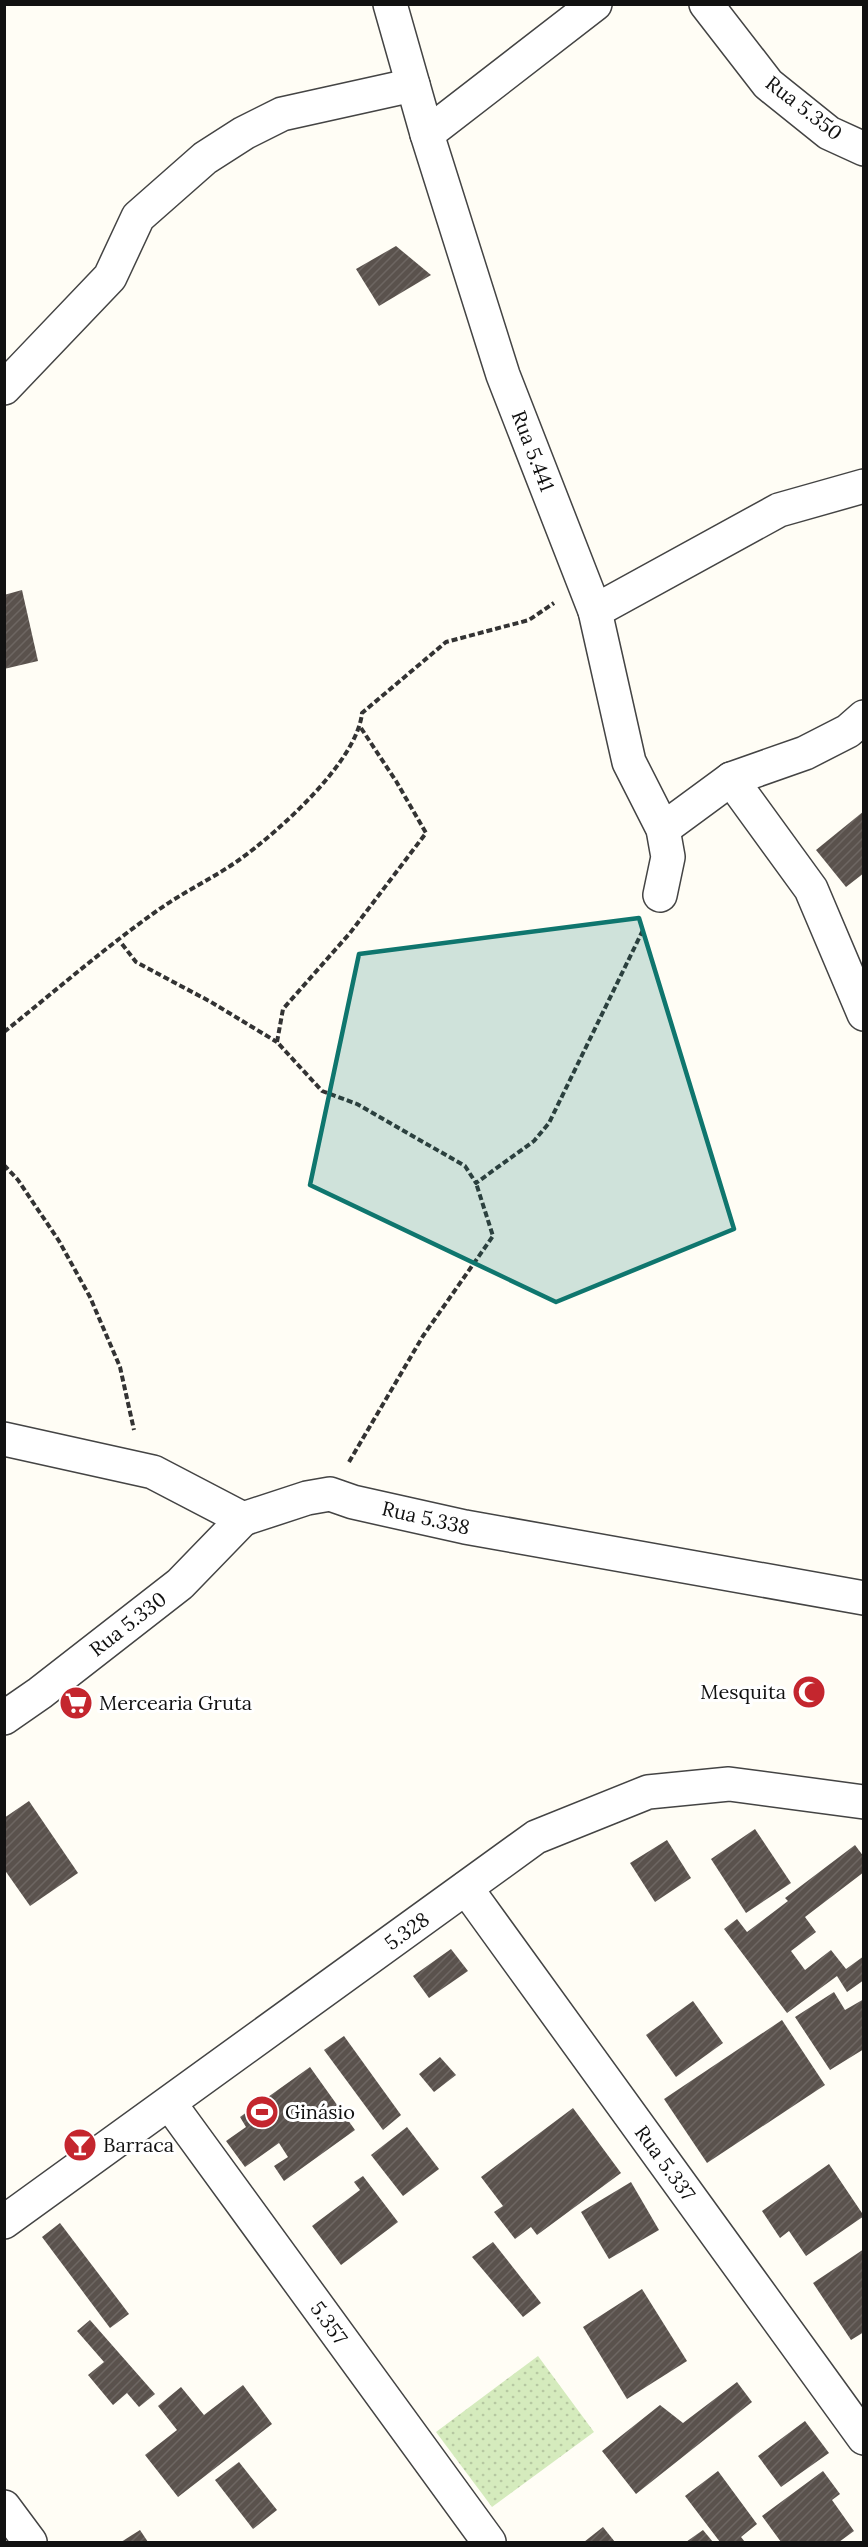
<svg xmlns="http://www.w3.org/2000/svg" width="868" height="2547" font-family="Lora,serif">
<defs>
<pattern id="garden-dots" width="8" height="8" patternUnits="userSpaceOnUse" patternTransform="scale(1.5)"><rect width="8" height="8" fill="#d5ebbd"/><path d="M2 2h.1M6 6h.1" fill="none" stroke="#b6c8a1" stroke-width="1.8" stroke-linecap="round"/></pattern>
<pattern id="building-hatch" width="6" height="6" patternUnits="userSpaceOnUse" patternTransform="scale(1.5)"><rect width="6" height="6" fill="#5a524d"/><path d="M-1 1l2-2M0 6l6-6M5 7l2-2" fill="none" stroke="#6d6662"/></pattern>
</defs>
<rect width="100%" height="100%" fill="#fffdf5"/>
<polygon fill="url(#garden-dots)" points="538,2356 594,2432 492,2507 436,2432"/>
<g fill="url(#building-hatch)">
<polygon points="396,246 431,275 379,306 356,269"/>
<polygon points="22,590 38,661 4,669 4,595"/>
<polygon points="864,811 864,873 846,887 816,850"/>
<polygon points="29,1801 78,1873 30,1906 4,1869 4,1818"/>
<polygon points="755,1829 791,1883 746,1913 711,1859"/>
<polygon points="667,1840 691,1878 655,1902 630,1863"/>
<polygon points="855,1845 864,1857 864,1872 805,1917 816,1932 791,1951 805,1970 831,1950 846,1969 864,1956 864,1980 847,1992 837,1976 787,2013 724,1929 737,1919 747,1932 788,1901 785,1898"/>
<polygon points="451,1949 468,1971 429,1998 413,1976"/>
<polygon points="834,1992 845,2010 864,1999 864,2049 830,2070 795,2017"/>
<polygon points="693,2001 723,2043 676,2077 646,2035"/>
<polygon points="782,2020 825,2085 707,2163 664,2099"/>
<polygon points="344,2036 401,2115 383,2130 324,2050"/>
<polygon points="440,2057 456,2075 434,2092 419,2074"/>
<polygon points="310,2067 355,2130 284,2181 274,2166 288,2157 279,2143 245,2167 226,2141 246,2127 240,2117"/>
<polygon points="573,2108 621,2173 537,2235 531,2227 515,2239 494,2212 503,2206 481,2177"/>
<polygon points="407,2127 439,2169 403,2196 371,2155"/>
<polygon points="829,2164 864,2216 806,2256 789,2231 780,2238 762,2211"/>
<polygon points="363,2176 398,2222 341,2265 312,2226 360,2190 354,2182"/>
<polygon points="631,2182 659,2230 609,2259 581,2212"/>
<polygon points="60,2223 129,2314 110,2328 42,2237"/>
<polygon points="493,2242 541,2303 523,2317 472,2257"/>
<polygon points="864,2249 864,2332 851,2340 813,2283"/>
<polygon points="642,2289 687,2361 627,2399 583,2327"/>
<polygon points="90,2320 155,2394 139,2407 127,2393 113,2405 88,2375 104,2362 77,2331"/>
<polygon points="737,2382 752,2402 636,2494 602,2451 660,2405 683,2423"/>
<polygon points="243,2385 272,2424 178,2497 145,2455 177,2430 158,2406 181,2387 204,2415"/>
<polygon points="805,2421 829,2453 781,2487 758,2456"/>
<polygon points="239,2462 277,2510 253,2529 215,2480"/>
<polygon points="718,2471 757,2524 741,2537 745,2542 720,2542 685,2496"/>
<polygon points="823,2471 840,2494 832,2500 854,2531 839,2542 781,2542 762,2516"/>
<polygon points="603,2527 615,2542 584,2542"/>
<polygon points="140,2530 148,2542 121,2542"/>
<polygon points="703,2530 713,2542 686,2542"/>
</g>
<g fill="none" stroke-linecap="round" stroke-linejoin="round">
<g stroke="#444" stroke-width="36">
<g id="street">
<polyline points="390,4 427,134 503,375 595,611 629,762 663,829 668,857 660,895"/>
<polyline points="706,4 768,84 829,133 864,149"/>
<polyline points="427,134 595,4"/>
<polyline points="4,388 110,277 138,217 205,158 244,133 282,114 413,85"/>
<polyline points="595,611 779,510 864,486"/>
<polyline points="731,779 811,889 864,1014"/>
<polyline points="663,829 731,779 805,753 848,731 864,717"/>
<polyline points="4,1439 153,1472 243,1519 307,1498 330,1494 353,1502 465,1527 864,1598"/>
<polyline points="4,1718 40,1693 180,1584 243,1519"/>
<polyline points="466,1888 864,2438"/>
<polyline points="170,2104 489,2542"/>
<polyline points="4,2222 536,1837 648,1792 729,1784 864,1802"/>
<polyline points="4,2507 30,2542"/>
</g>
</g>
<g stroke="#333" stroke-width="4" stroke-dasharray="6 3" stroke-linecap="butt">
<polyline points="361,728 396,781 426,833 350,933 283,1009 277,1042 322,1091 357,1104 465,1166 476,1183 534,1141 549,1123 644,928"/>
<polyline points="122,944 136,962 211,1002 277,1042"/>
<path d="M4,1032C54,992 102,950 154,913C181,893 212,879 239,860C278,832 357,762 362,713L446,642L529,620L554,603"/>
<polyline points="4,1165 18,1180 59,1241 90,1297 120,1367 134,1430"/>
<polyline points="349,1462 423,1336 493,1236 476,1183"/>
</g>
<use href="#street" stroke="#fff" stroke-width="33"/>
</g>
<path fill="#0f766e" fill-opacity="0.2" stroke="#0f766e" stroke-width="4.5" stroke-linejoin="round" d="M639,918L734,1229L556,1302L310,1185L359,954Z"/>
<defs>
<g id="mosque-disc" transform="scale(1.725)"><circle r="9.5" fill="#c4262e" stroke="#fff"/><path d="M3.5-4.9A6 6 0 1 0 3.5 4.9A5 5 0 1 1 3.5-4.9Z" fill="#fff"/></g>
<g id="supermarket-disc" transform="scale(1.725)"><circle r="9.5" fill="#c4262e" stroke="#fff"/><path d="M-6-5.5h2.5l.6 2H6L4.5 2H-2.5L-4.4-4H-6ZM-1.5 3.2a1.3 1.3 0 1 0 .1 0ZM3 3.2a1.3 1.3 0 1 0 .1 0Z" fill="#fff"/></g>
<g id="stadium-disc" transform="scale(1.725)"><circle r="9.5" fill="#c4262e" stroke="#fff"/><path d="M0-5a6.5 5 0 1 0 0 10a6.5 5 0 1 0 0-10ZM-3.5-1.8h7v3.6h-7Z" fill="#fff"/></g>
<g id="bar-disc" transform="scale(1.725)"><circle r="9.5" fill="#c4262e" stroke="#fff"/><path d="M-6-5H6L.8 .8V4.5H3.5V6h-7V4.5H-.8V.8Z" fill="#fff"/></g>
</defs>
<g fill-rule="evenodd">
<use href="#mosque-disc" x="809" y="1692"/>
<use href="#supermarket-disc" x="76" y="1703"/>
<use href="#stadium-disc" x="262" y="2112"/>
<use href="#bar-disc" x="80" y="2145"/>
</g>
<g text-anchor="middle" stroke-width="6" stroke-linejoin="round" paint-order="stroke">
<g font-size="20" fill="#111" stroke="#fff">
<text transform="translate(804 108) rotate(38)" y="7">Rua 5.350</text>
<text transform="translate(533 451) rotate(69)" y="7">Rua 5.441</text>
<text transform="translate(426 1518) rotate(13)" y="7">Rua 5.338</text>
<text transform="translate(128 1624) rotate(-38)" y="7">Rua 5.330</text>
<text transform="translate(407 1931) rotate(-36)" y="7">5.328</text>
<text transform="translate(665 2163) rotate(54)" y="7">Rua 5.337</text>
<text transform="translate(329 2323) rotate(54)" y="7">5.357</text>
</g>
<g font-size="20" fill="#111" stroke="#fff" text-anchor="start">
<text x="786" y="1699" text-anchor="end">Mesquita</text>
<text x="99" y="1710">Mercearia Gruta</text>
<text x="285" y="2119">Ginásio</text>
<text x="103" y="2152">Barraca</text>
</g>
</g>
<rect width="868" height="2547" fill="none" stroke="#111111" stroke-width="12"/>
</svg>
